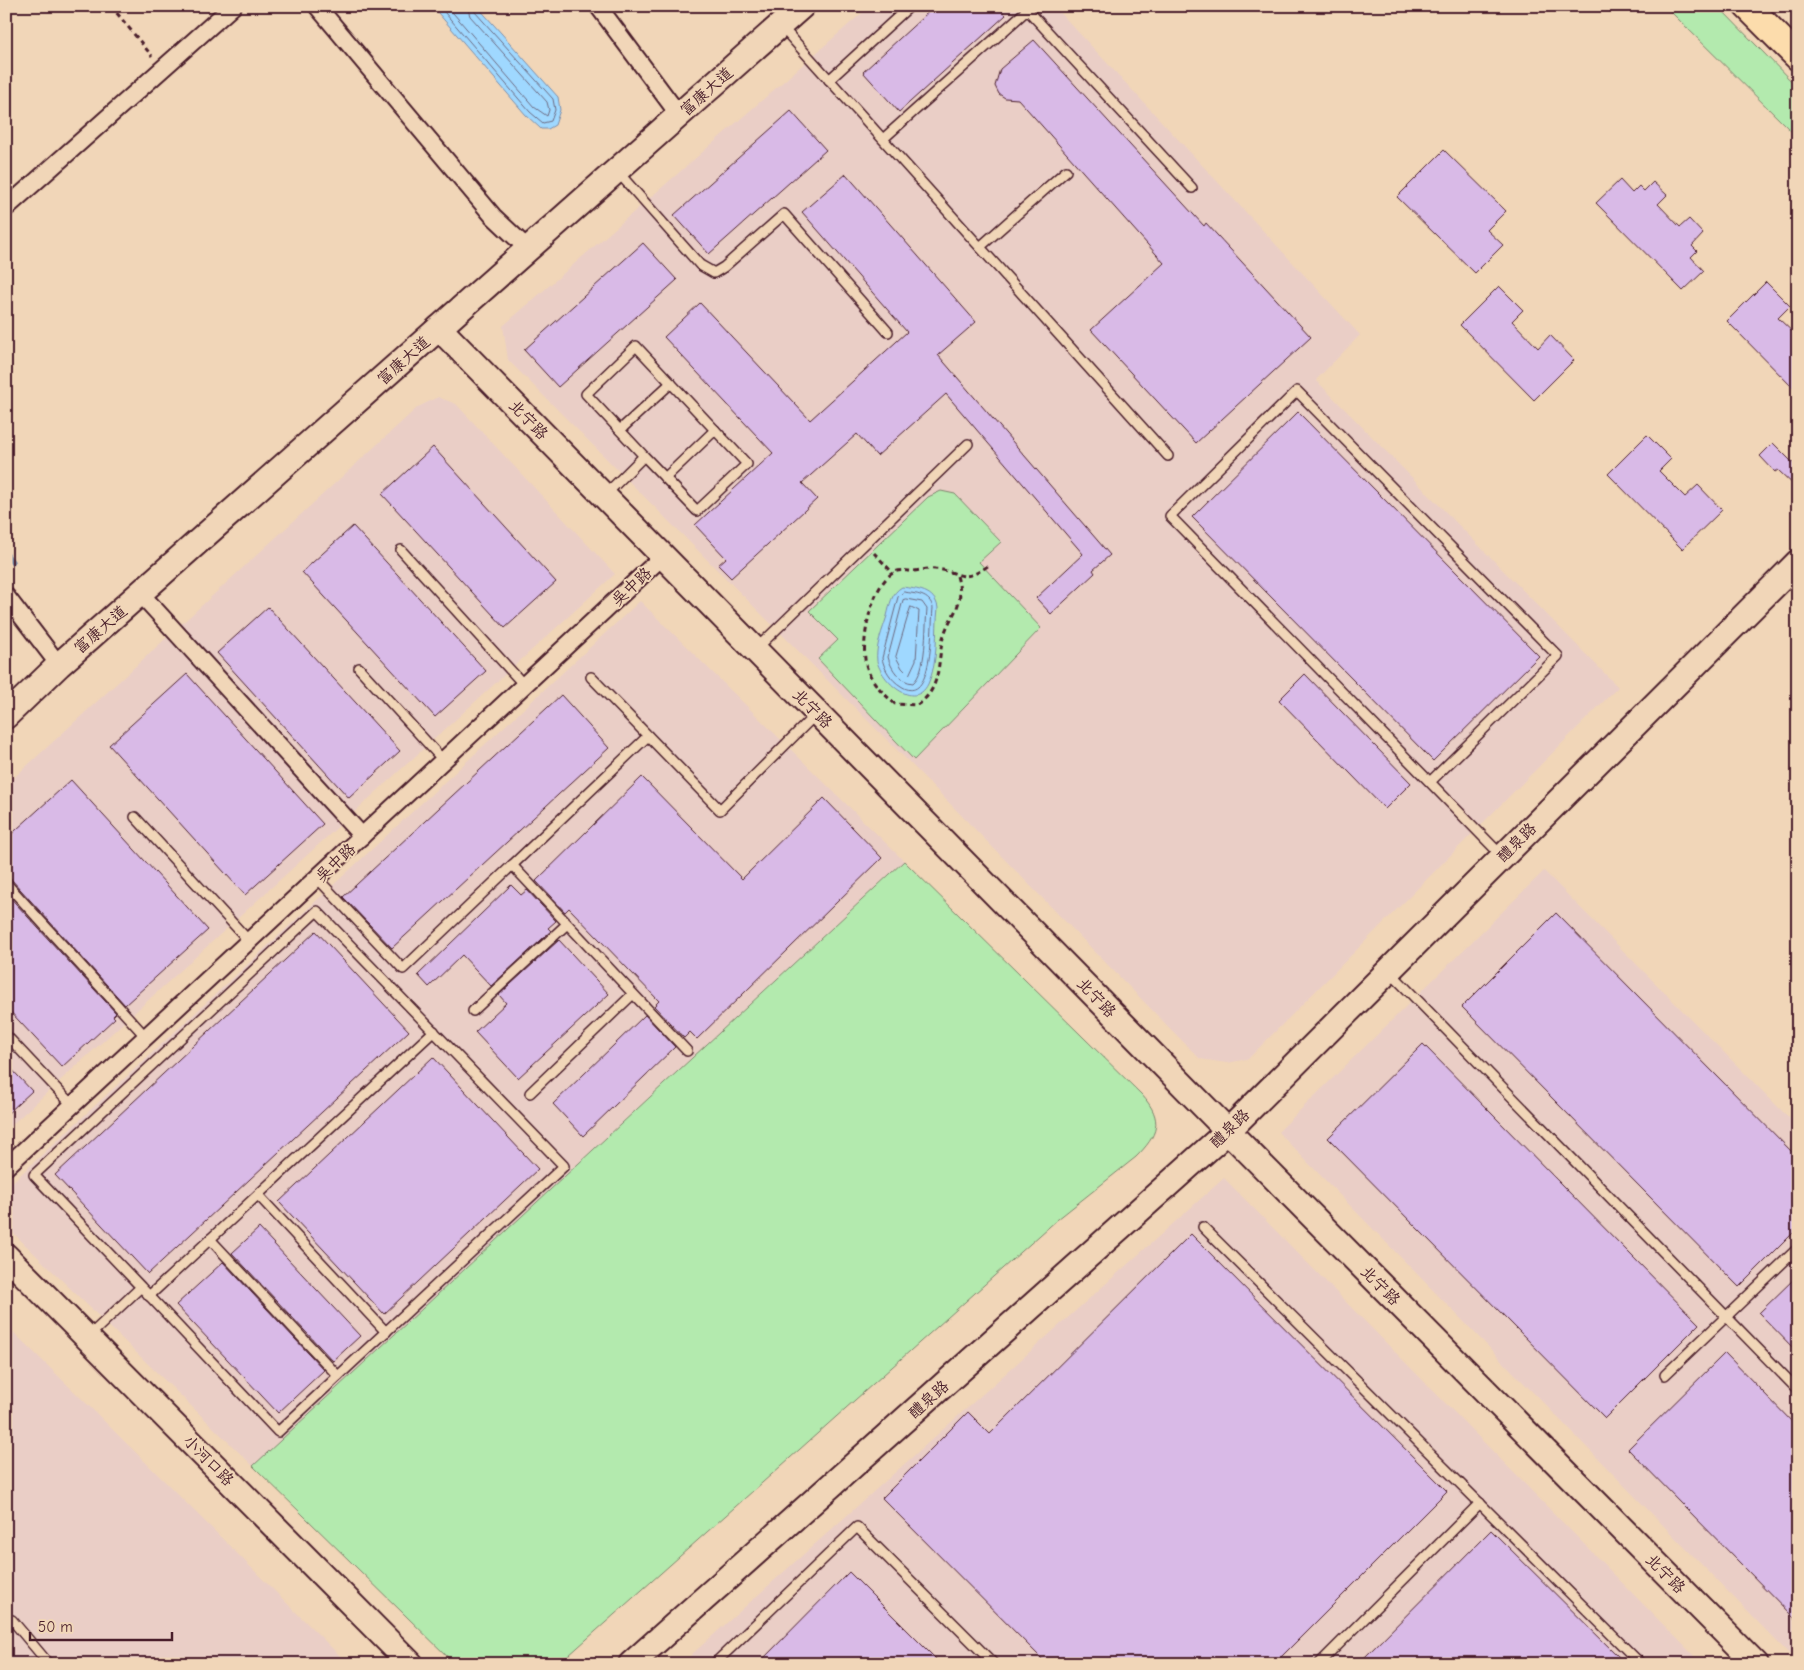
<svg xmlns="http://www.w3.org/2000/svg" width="1804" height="1670" font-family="'Comic Neue','LXGW WenKai TC',sans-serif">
<rect width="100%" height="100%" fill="#f1d6b8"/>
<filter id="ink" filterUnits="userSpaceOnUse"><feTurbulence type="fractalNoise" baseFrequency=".02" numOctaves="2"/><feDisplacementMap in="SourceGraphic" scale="10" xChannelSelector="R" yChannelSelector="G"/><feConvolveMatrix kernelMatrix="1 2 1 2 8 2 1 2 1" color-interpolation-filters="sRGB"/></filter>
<g filter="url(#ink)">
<g fill="#eacec6">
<polygon points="870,6 1054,6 1360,335 1316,380 1618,687 1248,1059 1227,1063 1200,1059 913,766 508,360 503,326"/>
<polygon points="438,397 456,404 615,574 6,1130 6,785 418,407"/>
<polygon points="640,601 904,861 253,1466 6,1226 6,1188"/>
<polygon points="1544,871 1798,1127 1798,1663 1278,1132"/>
<polygon points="1224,1178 1702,1664 681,1664"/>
<polygon points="6,1325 87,1404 348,1664 6,1664"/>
</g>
<g fill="#b3eaae" stroke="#7e846c">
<polygon points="1665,6 1718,6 1798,88 1798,138"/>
<polygon points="941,491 955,494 1001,542 979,562 1041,628 914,760 818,659 838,640 809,611 928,497"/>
<path d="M904,861L1142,1095C1164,1120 1158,1135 1136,1157L1058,1219L559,1664H455L253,1466Z"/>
</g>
<g fill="#9fd8ff" stroke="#7d8eaa">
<polygon points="432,6 477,6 558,97 560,110 555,125 548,129 541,129 526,115"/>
<path d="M902,587C917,589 935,590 938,608C935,632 939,661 928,684C914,712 881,680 877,661C875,647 883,629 887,616C890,605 891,593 902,587Z"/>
</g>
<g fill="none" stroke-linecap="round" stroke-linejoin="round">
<g stroke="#6c6980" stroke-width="1">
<polyline points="439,6 530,112 543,123 551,121 555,110 553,99 475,12 473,6"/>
<polyline points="447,6 534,107 547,116 549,110 547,102 470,16 467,6"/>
<path d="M904,592C916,594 930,594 933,608C931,624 934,708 901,686C891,680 884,669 882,658L898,597Z"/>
<path d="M906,599L922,602L927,609C925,628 927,671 913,683C900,682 891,669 888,657L903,600Z"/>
<polygon points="911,607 919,611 916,660 909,675 902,668 896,657"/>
</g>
<polyline stroke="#7d8eaa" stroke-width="5.5" points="6,554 12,562"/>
</g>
<g fill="#d9bae7" stroke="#4a1f2b">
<polygon points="935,6 997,6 1006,15 899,112 863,72"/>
<polygon points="1034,40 1204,226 1206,223 1311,337 1196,443 1091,330 1164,263 1018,99 1005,98 999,94 995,86 1000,69"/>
<polygon points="791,111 826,150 709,254 674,215"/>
<polygon points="1444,150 1506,211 1487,230 1503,245 1475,273 1397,197"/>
<polygon points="846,174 976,322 938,355 1110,555 1093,570 1095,573 1051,614 1036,598 1083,554 946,394 877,456 857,434 802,483 817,499 731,578 718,565 726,558 695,525 773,453 664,337 700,303 810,420 907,332 802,212"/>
<polygon points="1620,180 1632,193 1639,186 1644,191 1653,182 1667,195 1658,204 1680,227 1689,219 1703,234 1692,246 1697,251 1691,257 1704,271 1683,291 1596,203"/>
<polygon points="643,243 677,280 558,387 524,350"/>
<polygon points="1766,282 1790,306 1778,318 1798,337 1798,393 1727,321"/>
<polygon points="1499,286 1523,310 1512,321 1538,348 1550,335 1574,360 1534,400 1460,325"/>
<polygon points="1298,412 1539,656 1433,761 1192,517"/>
<polygon points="1647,435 1671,459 1659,471 1685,497 1698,485 1722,510 1682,549 1608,474"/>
<polygon points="1773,443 1798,468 1798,489 1778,470 1775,472 1760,456"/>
<polygon points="433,447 556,582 505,628 382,494"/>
<polygon points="353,526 486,671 435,717 302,572"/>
<polygon points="268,607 400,751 349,798 217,653"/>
<polygon points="187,674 323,824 245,895 109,745"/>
<polygon points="1305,674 1411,783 1385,809 1279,700"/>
<polygon points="561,695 609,748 392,948 343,897"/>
<polygon points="642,777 742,879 824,798 882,858 697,1039 690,1032 684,1038 654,1006 659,1001 569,908 565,912 536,881"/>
<polygon points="71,780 208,930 125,1005 11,879 6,877 6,839"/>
<polygon points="511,885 521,895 527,890 556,921 548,928 551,931 491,986 462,955 429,987 418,975"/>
<polygon points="6,893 116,1013 113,1016 115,1018 62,1067 6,1007"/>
<polygon points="1556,913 1798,1158 1798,1228 1739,1287 1462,1007"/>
<polygon points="316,931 409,1031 148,1274 55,1175"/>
<polygon points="559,940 609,994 518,1078 475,1032 506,1003 499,995"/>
<polygon points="645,1015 675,1047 583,1136 553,1104"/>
<polygon points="1423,1044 1699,1324 1605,1418 1328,1138"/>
<polygon points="433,1057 538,1169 384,1314 279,1202"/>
<polygon points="6,1063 32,1091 6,1115"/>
<polygon points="259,1228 360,1336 333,1361 232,1253"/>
<polygon points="1191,1234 1447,1491 1274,1664 1047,1664 882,1498 968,1412 990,1434"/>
<polygon points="223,1262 324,1370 278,1413 176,1305"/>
<polygon points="1798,1275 1798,1353 1759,1313"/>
<polygon points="1725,1353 1798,1428 1798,1622 1628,1449"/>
<polygon points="1491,1530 1626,1664 1358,1664"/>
<polygon points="849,1572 941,1664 758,1664"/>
</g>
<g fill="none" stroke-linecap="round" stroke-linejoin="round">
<g stroke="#4a1f2b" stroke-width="12">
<g id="lane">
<polyline points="1024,6 1192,188"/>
<polyline points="780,25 1168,456"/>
<polyline points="829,80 910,6"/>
<polyline points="883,139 1027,10"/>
<polyline points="617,171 700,265 714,273 724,267 784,214 888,332"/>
<polyline points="980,247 1066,171"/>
<polyline points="620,430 671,383"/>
<polyline points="665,478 715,430"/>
<polyline points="604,496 644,456 586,394 636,346 747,464 697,511 644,456"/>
<polyline points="401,550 524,685"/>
<polyline points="755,650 968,444"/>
<polyline points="359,668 443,760"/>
<polyline points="591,677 720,810 817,713"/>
<polyline points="1431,781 1558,656 1297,391 1170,516 1502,856"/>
<polyline points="135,817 249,941"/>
<polyline points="512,865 687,1051"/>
<polyline points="317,878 403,969 648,736"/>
<polyline points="6,883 146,1037"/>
<polyline points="1389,971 1798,1390"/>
<polyline points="473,1011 567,924"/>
<polyline points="6,1035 73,1106"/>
<polyline points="530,1093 633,994"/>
<polyline points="258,1195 386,1332"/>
<polyline points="1203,1227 1641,1664"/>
<polyline points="210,1239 338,1376"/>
<polyline points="149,1296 434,1031"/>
<polyline points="88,1337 141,1287 278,1432 564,1166 317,911 34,1175 141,1287"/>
<polyline points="1665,1375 1798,1248"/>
<polyline points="12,1620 49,1664"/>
<polyline points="714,1664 857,1527 994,1664"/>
<polyline points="1319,1664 1480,1503"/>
</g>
</g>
<g stroke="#4a1f2b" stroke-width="20">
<g id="street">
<polyline points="317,6 493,216 528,249"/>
<polyline points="598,6 679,115"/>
<polyline points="6,208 233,6"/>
<polyline points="140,593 362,836"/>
<polyline points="6,596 59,665"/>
<polyline points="6,1167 663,556"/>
</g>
</g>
<g stroke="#4a1f2b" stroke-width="28">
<g id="secondary">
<polyline points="439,328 1228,1131 1756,1664"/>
<polyline points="6,716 59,665 802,6"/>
<polyline points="6,1256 411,1664"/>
<polyline points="631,1664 1228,1131 1798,562"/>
</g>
</g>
<g stroke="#4a1f2b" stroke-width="30">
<polyline id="primary" points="1747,6 1798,57"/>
</g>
<g stroke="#4a1f2b" stroke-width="3" stroke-dasharray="5 4" stroke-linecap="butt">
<polyline points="111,6 152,56"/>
<polyline points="874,553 893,573"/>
<path d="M957,576C966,608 951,611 943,638C937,663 942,689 917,705L895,704C884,694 872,683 867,668C859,646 871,585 893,573C899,569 905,571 912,571C919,571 927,568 935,569C962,571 960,585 988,566"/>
</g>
<use href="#lane" stroke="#f1d6b8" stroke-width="9"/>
<use href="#street" stroke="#f1d6b8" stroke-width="16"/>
<use href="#secondary" stroke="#f1d6b8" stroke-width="24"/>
<use href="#primary" stroke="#fcdcac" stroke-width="26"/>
</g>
</g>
<g text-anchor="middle" stroke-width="4" stroke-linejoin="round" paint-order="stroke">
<g font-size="16" fill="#4a1f2b" stroke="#f1d6b8">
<text transform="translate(706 91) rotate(-42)" y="6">富康大道</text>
<text transform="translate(403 360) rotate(-42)" y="6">富康大道</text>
<text transform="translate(529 419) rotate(46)" y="6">北宁路</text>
<text transform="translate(631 586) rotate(-43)" y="6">吴中路</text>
<text transform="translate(100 629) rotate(-41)" y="6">富康大道</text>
<text transform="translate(813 708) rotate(45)" y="6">北宁路</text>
<text transform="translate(1516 842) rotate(-45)" y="6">醴泉路</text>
<text transform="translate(335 862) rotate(-43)" y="6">吴中路</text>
<text transform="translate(1097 997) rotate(46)" y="6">北宁路</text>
<text transform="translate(1229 1128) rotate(-44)" y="6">醴泉路</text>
<text transform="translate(1381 1285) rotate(45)" y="6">北宁路</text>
<text transform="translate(928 1399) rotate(-42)" y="6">醴泉路</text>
<text transform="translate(209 1460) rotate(45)" y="6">小河口路</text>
<text transform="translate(1666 1573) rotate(45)" y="6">北宁路</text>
</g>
</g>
<rect width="1804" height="1670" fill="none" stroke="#f1d6b8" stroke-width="25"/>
<rect x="12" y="12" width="1779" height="1645" fill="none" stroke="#4a1f2b" stroke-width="2" filter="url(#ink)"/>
<path d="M30 1632v8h142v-8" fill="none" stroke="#4a1f2b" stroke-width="2.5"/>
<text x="38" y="1632" font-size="15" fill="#4a1f2b" stroke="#f1d6b8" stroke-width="4" paint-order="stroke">50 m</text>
</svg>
